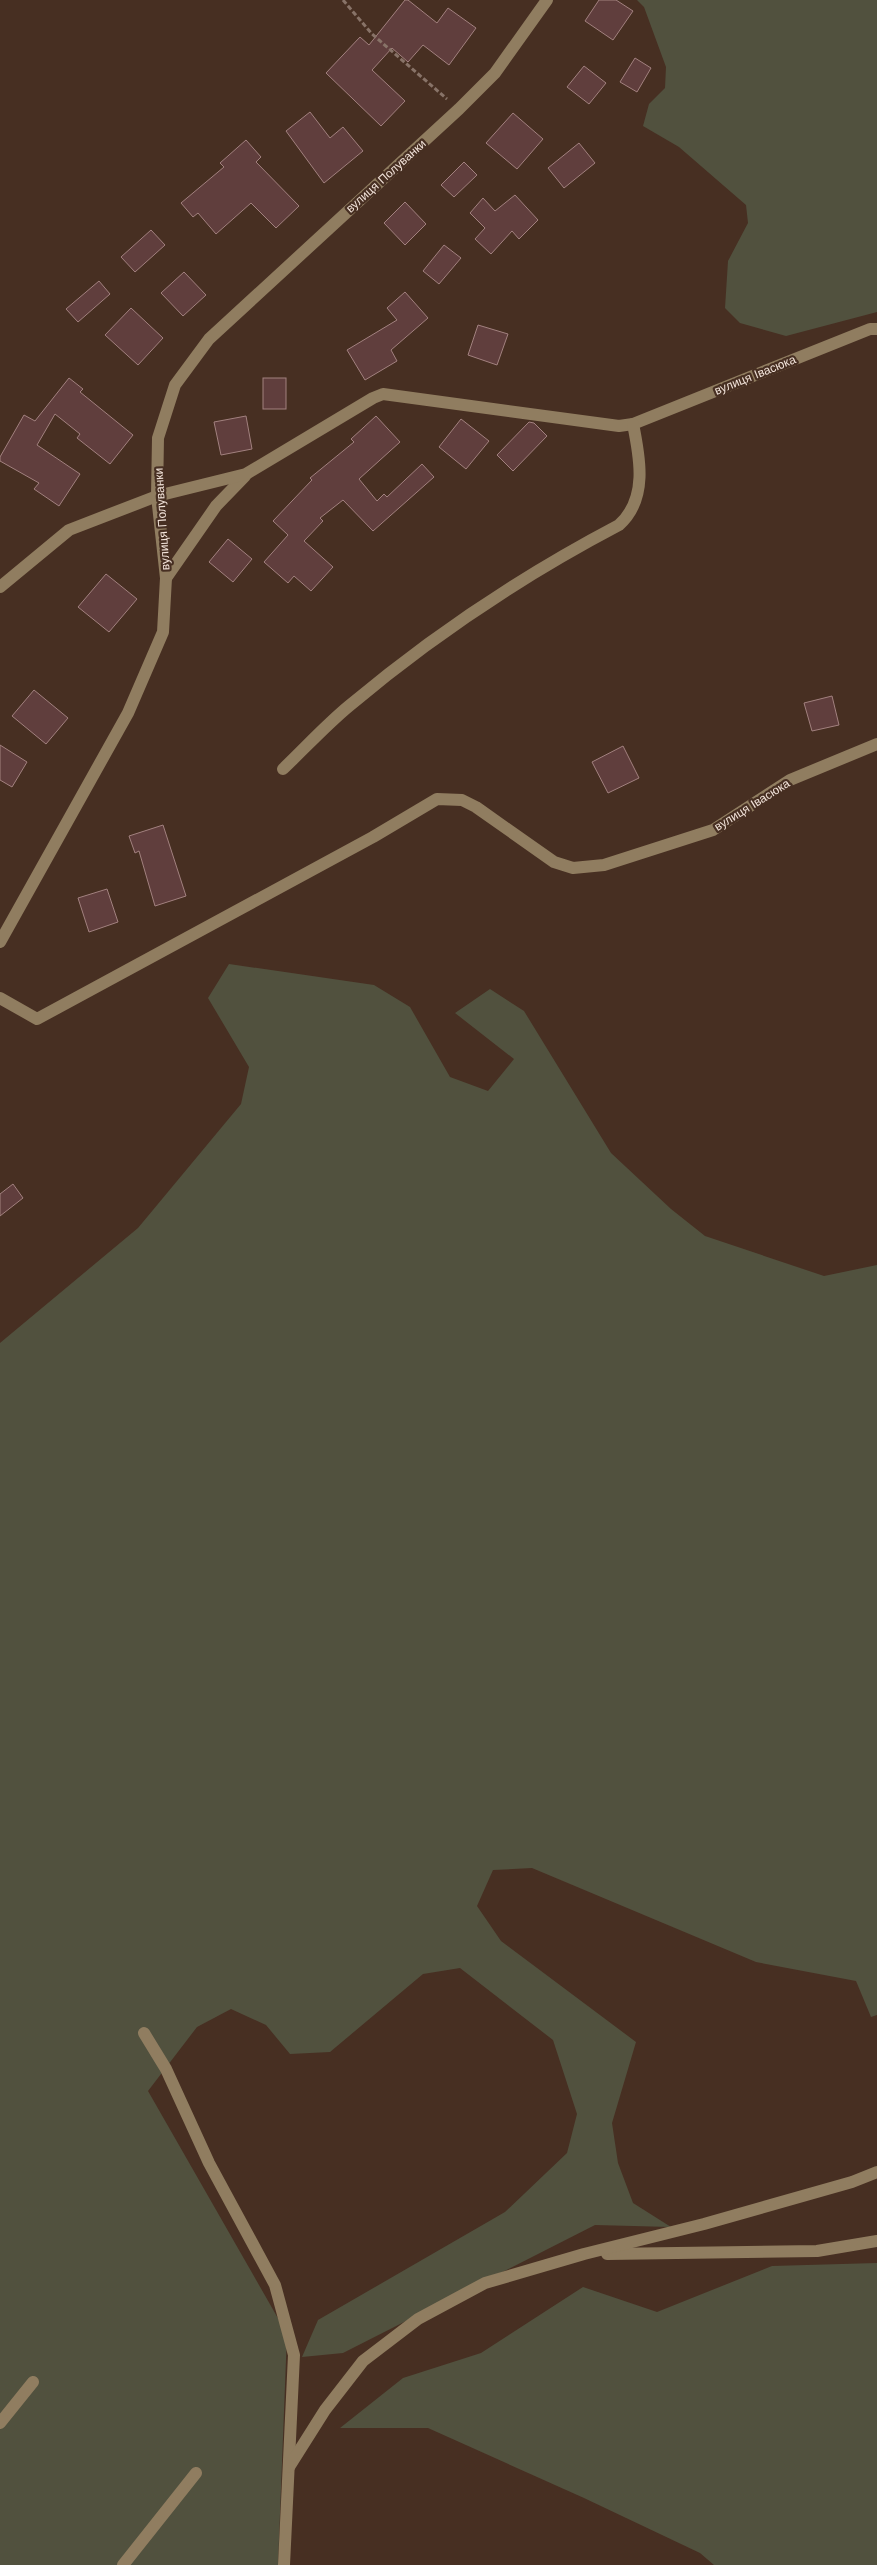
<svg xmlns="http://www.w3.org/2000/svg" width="877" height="2565" font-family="'Work Sans',sans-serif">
<rect width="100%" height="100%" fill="#472f22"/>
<g fill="#51513e">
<polygon points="637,0 877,0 877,312 786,336 740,323 725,308 728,261 748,223 746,205 679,147 643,126 649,104 665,88 666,67 644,7"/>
<polygon points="229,964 374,985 410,1007 450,1077 488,1091 514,1059 455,1013 490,989 524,1011 611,1153 671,1209 705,1236 824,1276 877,1265 877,2015 871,2017 856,1981 756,1962 532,1868 493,1870 477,1906 501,1941 636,2042 612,2123 618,2163 633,2203 671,2227 595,2225 343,2353 302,2357 318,2320 505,2212 567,2153 577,2114 553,2040 460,1968 423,1974 330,2052 290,2054 266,2025 231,2009 197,2027 148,2091 287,2334 278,2565 0,2565 0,1343 138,1228 241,1104 249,1067 208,998"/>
<polygon points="877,2263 877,2565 714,2565 700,2553 584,2498 428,2428 340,2428 403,2378 481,2353 583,2287 657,2312 772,2266"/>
</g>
<g fill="#603e3d" stroke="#a2817f">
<polygon points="405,0 408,0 437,23 448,8 476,28 449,65 423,45 408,62 392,48 372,70 405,101 381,126 326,73 360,37 369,45"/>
<polygon points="599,0 616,0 633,11 613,40 585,21"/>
<polygon points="635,58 651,68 637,92 620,82"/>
<polygon points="584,66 606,83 589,104 567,87"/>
<polygon points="310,112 330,138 343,127 363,151 324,183 286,131"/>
<polygon points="513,113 543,139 517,169 486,143"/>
<polygon points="246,140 261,157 256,162 299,206 276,228 251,203 216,234 198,213 193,217 181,203 224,167 220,163"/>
<polygon points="579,143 595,163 564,188 548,168"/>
<polygon points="464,162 477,175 454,197 441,185"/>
<polygon points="515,195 538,220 519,239 512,231 491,254 475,239 485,228 470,213 483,198 495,211"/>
<polygon points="405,202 426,224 405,245 384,223"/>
<polygon points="151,230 165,245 135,272 121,257"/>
<polygon points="444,245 461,258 439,284 423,271"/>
<polygon points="184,272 206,295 183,316 161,293"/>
<polygon points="99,281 110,294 78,322 66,309"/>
<polygon points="405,292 428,318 391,350 397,361 365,380 347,350 397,320 387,308"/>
<polygon points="131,308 163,338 138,365 105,335"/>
<polygon points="478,325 508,334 497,365 468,355"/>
<polygon points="69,378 83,389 80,392 133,435 110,464 77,438 80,434 55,414 37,445 80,474 59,506 34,489 39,483 0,461 0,457 24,415 35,421"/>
<rect x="263" y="378" width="23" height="31"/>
<polygon points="246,416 252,449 221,455 214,422"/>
<polygon points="376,416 400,442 359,479 377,501 384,494 387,497 422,464 434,477 373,531 343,500 320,518 323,521 304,541 333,567 311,591 294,576 288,583 264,562 288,535 273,521 312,480 310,478 354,442 351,439"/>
<polygon points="461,419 489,441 466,469 439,447"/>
<polygon points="529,422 534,423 547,436 513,471 497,455"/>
<polygon points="228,539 252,559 233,582 209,562"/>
<polygon points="106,574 137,599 109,632 78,607"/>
<polygon points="34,690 68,718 46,744 12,716"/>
<polygon points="832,696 839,725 812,731 804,703"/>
<polygon points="0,745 27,762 12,787 0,780"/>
<polygon points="623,746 639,778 608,793 592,762"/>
<polygon points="163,825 186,896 155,906 139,851 135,853 129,836"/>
<polygon points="107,889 118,922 89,932 78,898"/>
<polygon points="13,1184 23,1198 0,1216 0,1194"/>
</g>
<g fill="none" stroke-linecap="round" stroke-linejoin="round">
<polyline stroke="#887368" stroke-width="3" stroke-dasharray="5 2.5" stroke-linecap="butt" points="343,0 372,34 447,99"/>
<g stroke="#907d60" stroke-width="12">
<polyline points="166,578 216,506 245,476"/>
<polyline points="0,587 69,530 157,496 246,474 373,398 383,394 619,426 633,424 870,329 877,329"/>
<path d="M283,769C305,748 326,725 349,706C432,636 522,576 619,525C648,499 640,458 633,424"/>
<polyline points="0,942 128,713 163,632 166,578 157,496 158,438 175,385 209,339 459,109 495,73 547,0"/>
<polyline points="0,998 37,1019 373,837 437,799 462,800 476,807 554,862 573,868 604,865 713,830 790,780 877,744"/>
<polyline points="144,2033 166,2069 209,2163 275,2285 294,2355 284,2565"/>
<polyline points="607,2254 817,2251 877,2241"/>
<polyline points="0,2423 33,2382"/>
<polyline points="289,2467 325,2410 363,2361 418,2319 485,2283 584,2254 704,2224 852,2182 877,2172"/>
<polyline points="123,2565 196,2473"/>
</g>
</g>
<g text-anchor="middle" stroke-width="4.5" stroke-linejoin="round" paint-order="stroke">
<g font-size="12" fill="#f2e3da" stroke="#472f22">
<text transform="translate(386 176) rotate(-42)" y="4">вулиця Полуванки</text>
<text transform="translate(755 375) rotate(-22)" y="4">вулиця Івасюка</text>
<text transform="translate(162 519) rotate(-94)" y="4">вулиця Полуванки</text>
<text transform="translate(752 805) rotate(-32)" y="4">вулиця Івасюка</text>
</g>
</g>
</svg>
